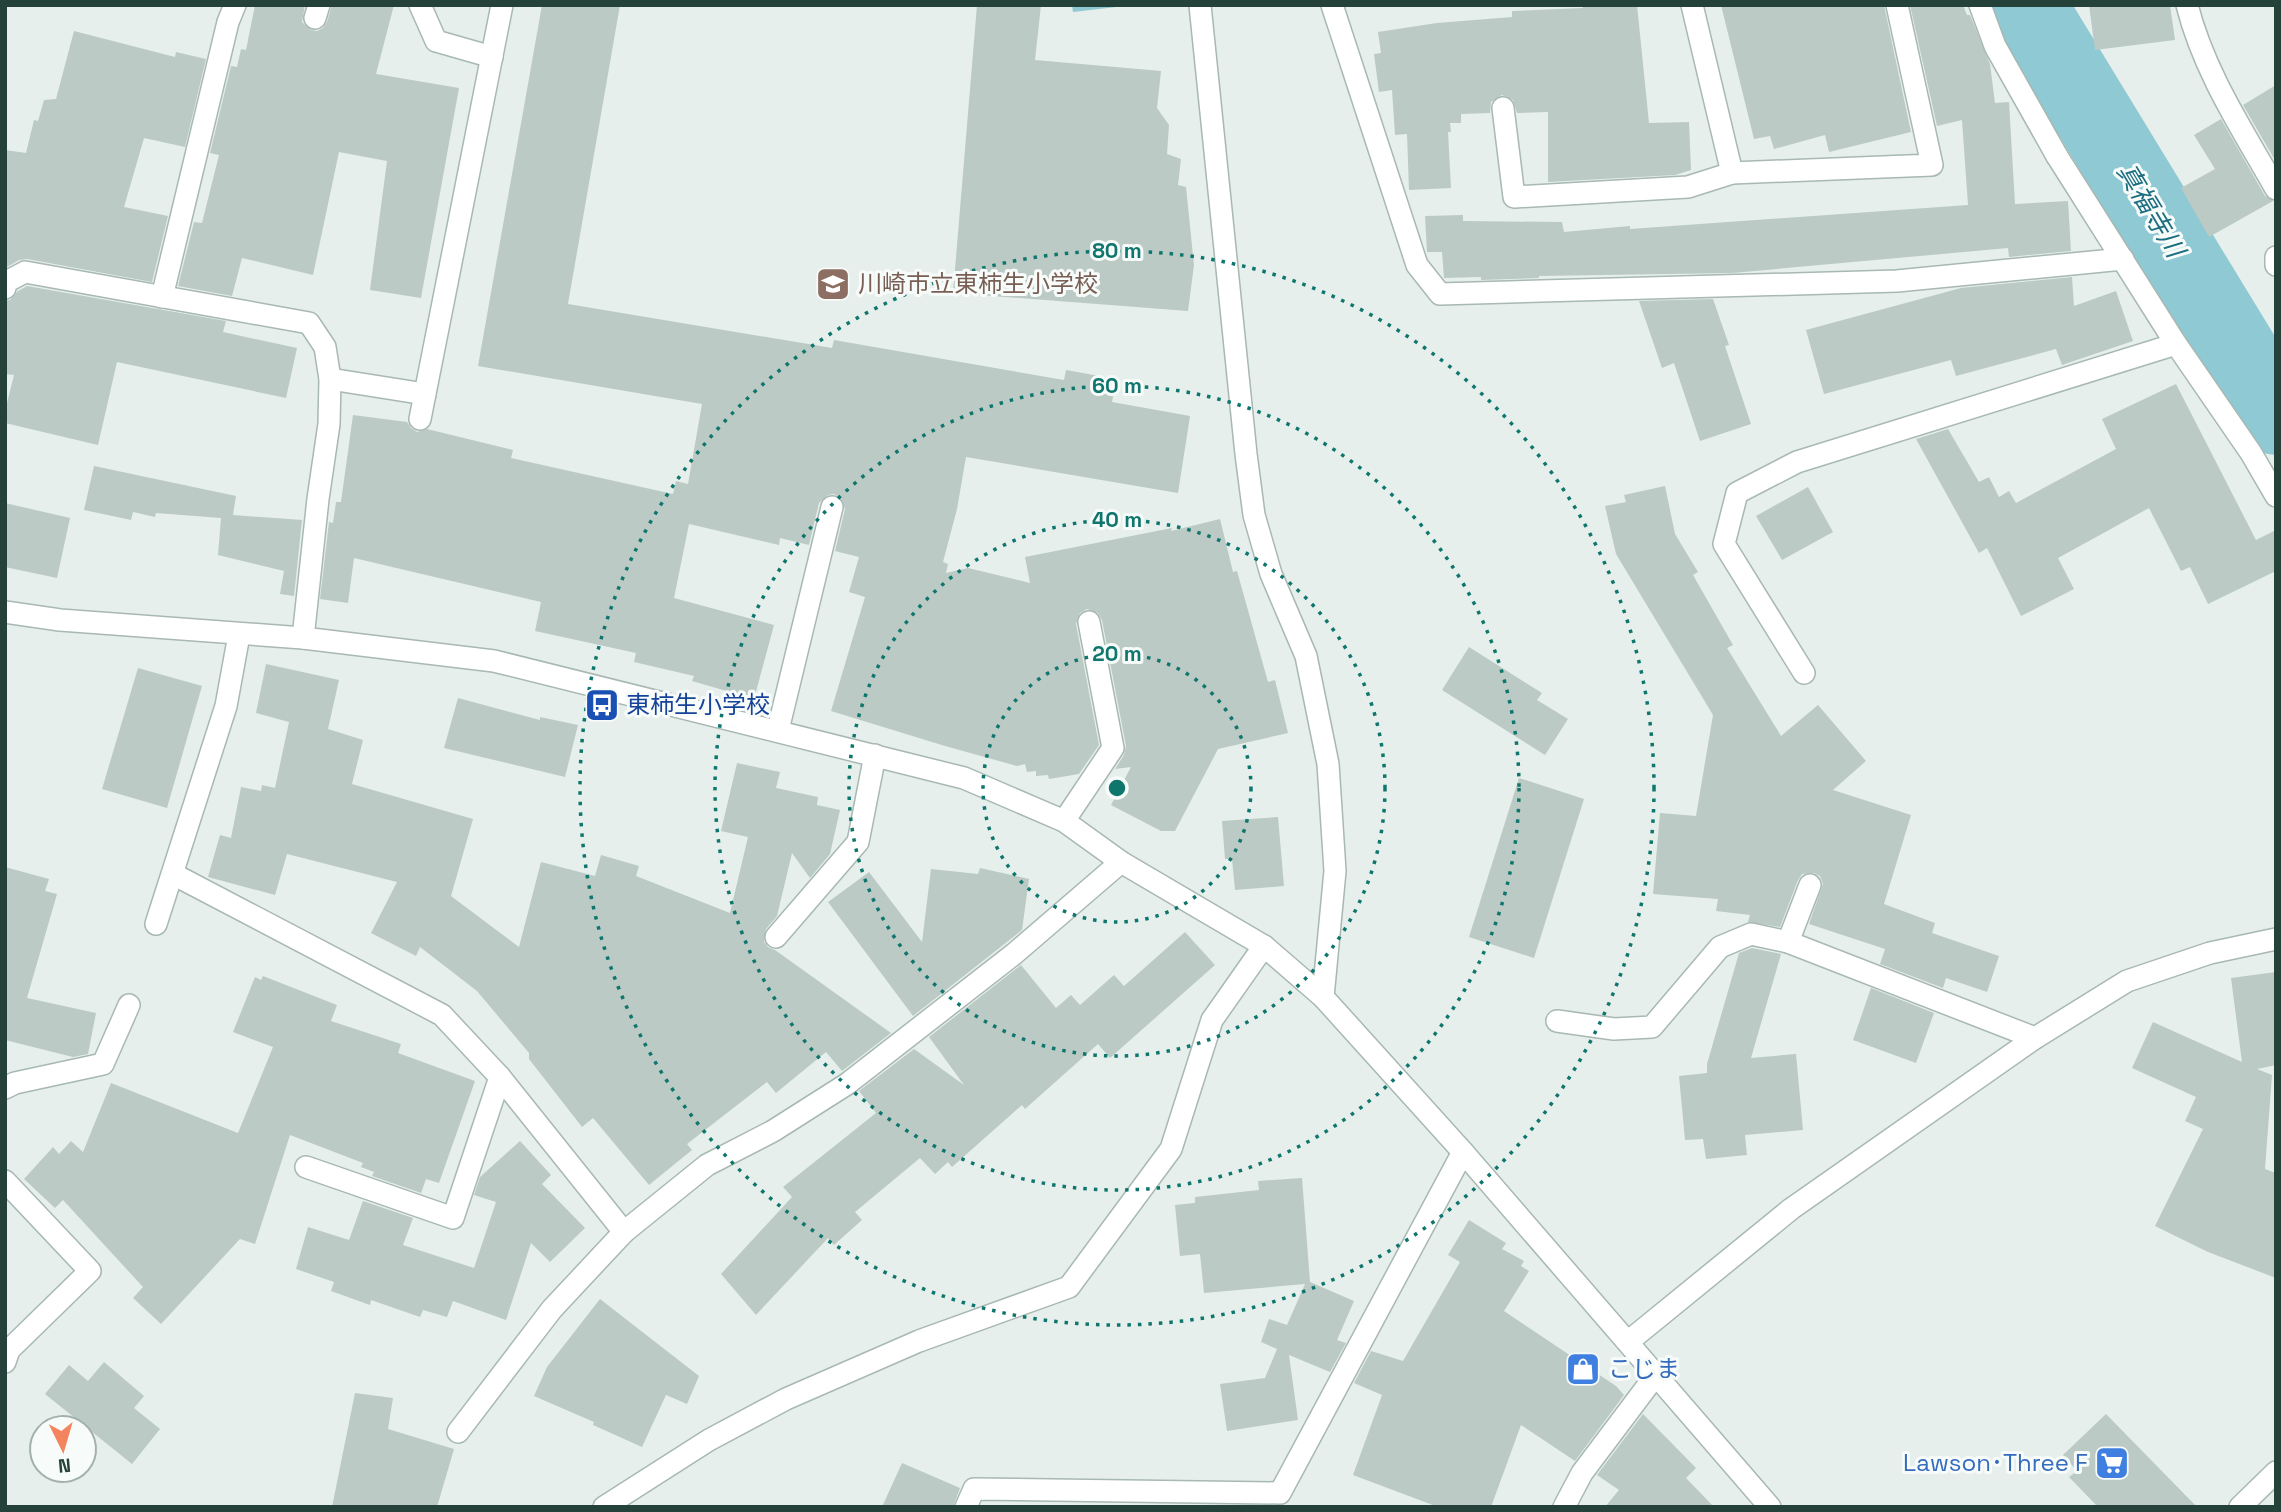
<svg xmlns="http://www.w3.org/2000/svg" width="2281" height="1512" font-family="'Space Grotesk','Noto Sans JP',sans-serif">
<rect width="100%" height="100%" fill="#e6efeb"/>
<polygon fill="#8ec9d4" points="1072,5 1125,5 1125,6 1073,12"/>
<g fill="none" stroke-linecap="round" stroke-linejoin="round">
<polyline stroke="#8ec9d4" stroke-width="80" points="2026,5 2276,415"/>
</g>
<g fill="#bbcac4">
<polygon points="255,5 305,5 302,22 311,30 317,31 323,28 327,22 332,5 394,5 376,74 459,88 421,298 370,290 387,161 339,152 313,275 242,258 232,296 178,286 194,222 202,223 219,155 210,153 231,66 237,67 241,49 246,50"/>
<polygon points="542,5 620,5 568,304 832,348 834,340 1064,380 1066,370 1116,379 1112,402 1190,416 1178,493 966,457 957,509 943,562 948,564 946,573 968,568 1030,583 1025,557 1172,528 1171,531 1220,519 1233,572 1237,571 1268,682 1275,680 1288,733 1218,749 1175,831 1161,831 1111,805 1131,767 1115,769 1124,755 1126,746 1102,620 1098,613 1087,609 1080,613 1076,624 1099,745 1079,774 1049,779 1048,775 1036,776 1036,771 1027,772 1025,764 1017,766 945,746 831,711 865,597 849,592 859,557 835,551 845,509 841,498 834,494 828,495 819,503 809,545 780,538 779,545 689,524 674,598 774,625 754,699 692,681 694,676 634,662 636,653 535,631 541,602 354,558 348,603 320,599 329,522 333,523 336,502 341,502 353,415 407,422 411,428 417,432 427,429 513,450 511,458 673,494 676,481 688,484 702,404 478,366"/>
<polygon points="977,5 1041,5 1035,60 1161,71 1157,108 1169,125 1167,154 1181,159 1178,185 1186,187 1194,265 1188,311 953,293"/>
<polygon points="1582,5 1637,5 1649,123 1689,122 1691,170 1675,175 1548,182 1548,112 1517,113 1513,100 1502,95 1491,102 1490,113 1461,114 1461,123 1450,123 1451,132 1448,132 1451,188 1409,190 1407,134 1395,135 1392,90 1379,92 1374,54 1381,53 1378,32 1437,23 1512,17 1512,11 1583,8"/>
<polygon points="1721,5 1884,5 1911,132 1829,152 1825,135 1774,149 1770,136 1754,139"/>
<polygon points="1910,5 1963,5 1967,15 1970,15 1990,64 1995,103 2009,102 2015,204 2068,201 2071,251 2009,257 2008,248 1732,273 1539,276 1539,278 1481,280 1481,277 1444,278 1442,252 1427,252 1425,216 1463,215 1463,221 1562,222 1564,232 1630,226 1630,229 1968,205 1962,120 1937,126"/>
<polygon points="2089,5 2170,5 2175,40 2095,50"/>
<polygon points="74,31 175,57 176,52 206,59 185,147 144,138 124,207 168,216 152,282 27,259 19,260 5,268 5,150 26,153 34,120 38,121 44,100 56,99"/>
<polygon points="2276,85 2276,162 2243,105"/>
<polygon points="2221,119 2265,196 2273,201 2209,237 2181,188 2215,169 2194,135"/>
<polygon points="2072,277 2074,306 2116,291 2133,341 2062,365 2056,349 1956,376 1951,360 1824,394 1806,330 1961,288"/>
<polygon points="27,286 226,321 223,332 297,348 286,398 117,362 98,445 5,423 5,411 14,375 5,374 5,301 10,300 18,291"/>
<polygon points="1713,299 1729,345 1725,346 1751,424 1700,441 1674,363 1662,368 1639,301"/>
<polygon points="2176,384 2256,540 2276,530 2276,571 2208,604 2190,567 2181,571 2149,508 2058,558 2074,589 2021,616 1987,548 1979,553 1916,439 1948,429 1979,482 1989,477 1999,497 2009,491 2016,503 2116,449 2102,419"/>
<polygon points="94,466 236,496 233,515 302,520 294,596 280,594 284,571 218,555 221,518 156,513 155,517 133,512 131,520 84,510"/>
<polygon points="1665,486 1675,534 1698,572 1693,575 1733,645 1727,648 1781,736 1818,705 1866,761 1833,790 1911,815 1884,904 1935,923 1932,933 1999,956 1987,992 1946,978 1943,988 1880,964 1885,949 1809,924 1823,884 1820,876 1814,873 1802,874 1798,880 1780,927 1748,922 1750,915 1716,911 1718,899 1653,894 1660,813 1696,816 1713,715 1616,554 1605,506 1626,502 1624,495"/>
<polygon points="1808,487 1833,532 1782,560 1756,516"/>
<polygon points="5,503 70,518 57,578 5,567"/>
<polygon points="1469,647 1542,693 1537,700 1568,719 1545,755 1442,690"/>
<polygon points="266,664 339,680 328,729 363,740 352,784 473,819 451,896 519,947 541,862 595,876 601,855 639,866 636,876 730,913 748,837 721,831 737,763 780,772 776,788 818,797 817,805 840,810 830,854 810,878 792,853 777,916 766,929 764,942 768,947 775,950 891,1033 842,1071 826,1052 776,1093 767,1082 687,1144 692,1150 649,1185 593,1118 582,1127 529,1059 529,1053 477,991 420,947 416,956 371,933 397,882 287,854 275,895 208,877 220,835 231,838 241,787 261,791 262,785 275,788 289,722 256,713"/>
<polygon points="138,668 202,686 167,808 102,789"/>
<polygon points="458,698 540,720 540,717 578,725 565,777 444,748"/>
<polygon points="1519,778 1584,799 1534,958 1469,937"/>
<polygon points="1278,817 1284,886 1235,890 1232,859 1225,859 1222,821"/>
<polygon points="5,867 49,879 45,891 57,894 27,998 96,1013 88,1054 73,1057 5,1040"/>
<polygon points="980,868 1029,879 1022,930 913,1016 828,902 869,872 922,942 931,869 978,874"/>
<polygon points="1185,932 1215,965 1110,1058 1098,1044 1025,1109 1022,1105 952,1167 948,1162 935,1174 920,1158 855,1212 862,1220 834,1245 828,1238 756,1315 721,1274 792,1197 783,1187 876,1113 859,1091 914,1049 964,1085 929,1037 1021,965 1056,1008 1071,995 1080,1005 1114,975 1124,986"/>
<polygon points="1752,948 1781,954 1751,1058 1796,1054 1803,1130 1745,1135 1747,1155 1706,1159 1703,1139 1685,1140 1679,1076 1707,1073 1707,1064 1739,953"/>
<polygon points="2276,972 2276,1065 2257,1069 2272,1075 2265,1169 2276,1173 2276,1278 2208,1252 2155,1226 2203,1129 2185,1121 2196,1097 2132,1068 2153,1022 2242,1062 2231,978"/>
<polygon points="263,976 337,1005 331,1021 401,1044 398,1053 475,1081 439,1183 426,1179 421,1193 372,1176 374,1172 361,1167 363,1163 290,1135 255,1244 240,1239 161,1324 133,1298 143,1287 63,1200 55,1208 24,1179 53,1147 59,1154 71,1141 83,1152 111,1083 238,1133 273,1047 233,1032 255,977 261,980"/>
<polygon points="1871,988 1934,1013 1916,1063 1853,1040"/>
<polygon points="520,1141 551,1175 542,1184 585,1228 550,1262 531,1243 506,1320 453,1301 447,1317 423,1310 420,1317 371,1300 370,1305 331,1291 334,1282 296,1269 308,1227 349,1240 363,1201 413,1218 403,1245 474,1268 496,1202 474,1195 480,1177"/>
<polygon points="1302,1178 1310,1282 1354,1301 1337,1340 1346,1343 1330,1372 1289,1355 1298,1420 1227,1431 1220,1384 1265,1378 1277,1349 1261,1342 1269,1319 1287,1325 1305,1284 1204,1293 1200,1254 1180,1256 1175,1205 1195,1203 1195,1197 1259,1190 1258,1181"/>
<polygon points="1469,1220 1506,1243 1502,1249 1524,1261 1521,1266 1529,1271 1504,1311 1616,1386 1624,1395 1575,1461 1521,1425 1491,1507 1438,1507 1353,1475 1382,1395 1354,1383 1371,1351 1403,1361 1460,1262 1448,1255"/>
<polygon points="600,1299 699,1376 687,1404 666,1395 642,1447 593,1425 594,1422 534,1396 547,1367"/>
<polygon points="104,1362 144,1396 134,1408 160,1429 132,1464 45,1394 69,1365 88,1381"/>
<polygon points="355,1393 393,1398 388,1429 454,1449 437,1507 332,1507"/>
<polygon points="1643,1414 1696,1468 1686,1478 1714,1507 1605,1507 1619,1490 1597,1475"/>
<polygon points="2106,1414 2197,1507 2098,1507 2069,1477 2077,1471 2063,1455"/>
<polygon points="902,1463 960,1488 953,1507 882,1507"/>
</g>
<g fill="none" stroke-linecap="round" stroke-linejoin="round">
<g stroke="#a8b8b2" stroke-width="24">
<g id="lane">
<polyline points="420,5 436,41 492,57"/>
<polyline points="1332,5 1417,265 1440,294 1897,281 2123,259"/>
<polyline points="1980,5 1995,46 2057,156"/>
<polyline points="315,18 319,5"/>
<polyline points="5,288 6,282 25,272 309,323 325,347 330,379 329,424 318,499 303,638"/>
<polyline points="162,297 228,22 235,5"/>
<polyline points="2176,344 2251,453 2276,496"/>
<polyline points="330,379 425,394"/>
<polyline points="778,730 832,507"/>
<polyline points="1064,821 1113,748 1089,622"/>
<polyline points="173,874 442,1015 500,1077 624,1232"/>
<polyline points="156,924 226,706 239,635"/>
<polyline points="776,937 858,842 875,755"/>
<polyline points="1788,942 1810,885"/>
<polyline points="1557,1021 1614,1029 1652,1027 1720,947 1751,934 1788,942 2035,1038"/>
<polyline points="5,1088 15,1083 103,1064 129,1005"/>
<polyline points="306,1167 453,1218 500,1077"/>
<polyline points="5,1181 90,1271 9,1350 5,1362"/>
<polyline points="458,1432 552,1309 624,1232 707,1165 773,1131 847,1084 1014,954 1121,862"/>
<polyline points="604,1507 709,1440 786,1399 919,1341 1069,1287 1171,1149 1212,1020 1264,946"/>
<polyline points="1564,1507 1582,1473 1655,1376"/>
<polyline points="2240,1507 2276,1472"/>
</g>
</g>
<g stroke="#a8b8b2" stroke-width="24">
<g id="street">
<polyline points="1200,5 1246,454 1254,515 1271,574 1306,656 1328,764 1335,871 1323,997"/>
<polyline points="1692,5 1732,173"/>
<path d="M2187,5C2204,72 2242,129 2276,189"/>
<polyline points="1503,108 1514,197 1688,187 1732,173 1932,165 1897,5"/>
<polyline points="2276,257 2276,265"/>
<polyline points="420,419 502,5"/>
<polyline points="5,612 60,620 303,638 494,661 964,778 1064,821 1121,862 1264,946 1323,997 1463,1152 1770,1507"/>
<polyline points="1804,673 1724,544 1737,493 1797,462 2176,344 2057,156"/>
<polyline points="1629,1341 1791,1209 2035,1038 2127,981 2210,953 2276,939"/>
<polyline points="966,1507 974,1489 1280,1493 1463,1152"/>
</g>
</g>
<use href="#lane" stroke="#fff" stroke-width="21"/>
<use href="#street" stroke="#fff" stroke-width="21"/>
</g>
<g fill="none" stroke="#0f766e" stroke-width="3.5" stroke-dasharray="3.5 7">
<circle cx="1117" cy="788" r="134"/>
<circle cx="1117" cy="788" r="268"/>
<circle cx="1117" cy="788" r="402"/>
<circle cx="1117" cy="788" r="537"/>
</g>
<defs>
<g id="school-square" transform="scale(1.75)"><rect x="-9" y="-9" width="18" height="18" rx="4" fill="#8d6e63" stroke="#f7fbf9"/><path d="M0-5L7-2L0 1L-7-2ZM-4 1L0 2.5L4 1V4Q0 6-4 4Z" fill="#fff"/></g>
<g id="bus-square" transform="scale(1.75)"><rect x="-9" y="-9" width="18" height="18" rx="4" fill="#1a4fb4" stroke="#f7fbf9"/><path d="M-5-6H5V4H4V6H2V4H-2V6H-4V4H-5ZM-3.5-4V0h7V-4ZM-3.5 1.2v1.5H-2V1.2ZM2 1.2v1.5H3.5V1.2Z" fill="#fff"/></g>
<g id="shop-square" transform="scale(1.75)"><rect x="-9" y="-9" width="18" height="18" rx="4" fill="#3f7fe0" stroke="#f7fbf9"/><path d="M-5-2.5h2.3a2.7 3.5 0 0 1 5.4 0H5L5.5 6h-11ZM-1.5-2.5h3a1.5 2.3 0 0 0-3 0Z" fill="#fff"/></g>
<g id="supermarket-square" transform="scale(1.75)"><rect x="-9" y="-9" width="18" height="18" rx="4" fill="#3f7fe0" stroke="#f7fbf9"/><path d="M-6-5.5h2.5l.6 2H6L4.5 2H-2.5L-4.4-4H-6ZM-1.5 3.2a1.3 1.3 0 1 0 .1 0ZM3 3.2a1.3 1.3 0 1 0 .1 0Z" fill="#fff"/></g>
</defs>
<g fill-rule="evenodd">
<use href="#school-square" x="833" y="284"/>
<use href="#bus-square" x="602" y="705"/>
<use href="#shop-square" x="1583" y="1369"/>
<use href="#supermarket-square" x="2112" y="1463"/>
</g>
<g text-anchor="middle" stroke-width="6" stroke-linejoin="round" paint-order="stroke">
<g font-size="24" fill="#785e54" stroke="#f7fbf9" text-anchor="start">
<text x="858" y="292">川崎市立東柿生小学校</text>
</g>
<g font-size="24" fill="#164399" stroke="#f7fbf9" text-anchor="start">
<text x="626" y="713">東柿生小学校</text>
</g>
<g font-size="24" fill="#366cbe" stroke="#f7fbf9" text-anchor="start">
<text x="1608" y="1377">こじま</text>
<text x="2088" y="1471" text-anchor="end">Lawson･Three F</text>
</g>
<g font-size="26" font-style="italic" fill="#1c6f80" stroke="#f7fbf9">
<text transform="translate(2151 210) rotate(59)" y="9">真福寺川</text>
</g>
</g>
<circle cx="1117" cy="788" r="10" fill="#0f766e" stroke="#f7fbf9" stroke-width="3.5"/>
<g font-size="21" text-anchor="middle" font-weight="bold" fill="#0f766e" stroke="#f7fbf9" stroke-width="6" stroke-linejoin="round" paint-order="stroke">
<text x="1117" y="258">80 m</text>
<text x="1117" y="393">60 m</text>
<text x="1117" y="527">40 m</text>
<text x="1117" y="661">20 m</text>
</g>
<rect width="2281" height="1512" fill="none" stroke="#24423a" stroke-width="14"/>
<g transform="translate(63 1449) rotate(175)"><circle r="33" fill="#f7fbf9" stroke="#a3b1ad" stroke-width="2"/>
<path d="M0-5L12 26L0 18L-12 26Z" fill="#f4845f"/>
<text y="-10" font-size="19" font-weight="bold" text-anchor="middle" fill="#24423a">N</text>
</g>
</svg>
